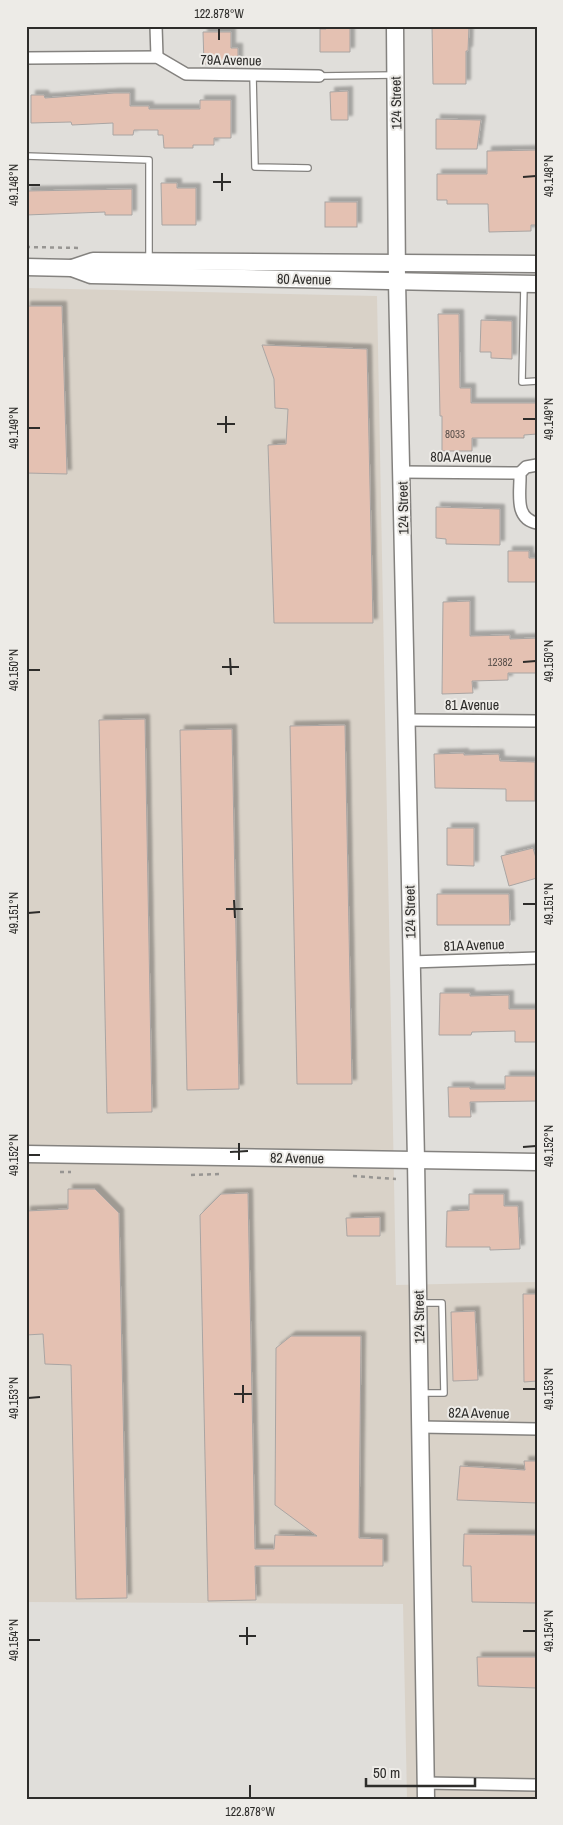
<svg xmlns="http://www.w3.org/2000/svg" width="563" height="1825" font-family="'Archivo Narrow',sans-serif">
<defs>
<filter id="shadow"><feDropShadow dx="4.5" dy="-4.5" stdDeviation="1" flood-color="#0004"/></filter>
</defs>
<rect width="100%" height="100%" fill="#e0deda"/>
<polygon fill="#d9d2c8" points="26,288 377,296 396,1285 537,1282 537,1799 407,1799 403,1604 26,1602"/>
<g fill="#e4c1b2" stroke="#a9a5a3" filter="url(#shadow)">
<polygon points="326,26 350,26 350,52 320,52 320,29 326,29"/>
<polygon points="432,26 469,26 468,51 466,51 466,84 433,84"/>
<polygon points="203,32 231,32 231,48 238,48 238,63 204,64"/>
<polygon points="348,91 348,120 331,120 330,92"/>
<polygon points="114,93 130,93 130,106 149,106 149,109 200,109 200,100 231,100 231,138 214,138 214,145 193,145 193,148 164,148 163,135 158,135 158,130 134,130 133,135 113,135 113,123 72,125 71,122 31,123 31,95 44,95 45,98"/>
<polygon points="436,119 481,120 477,149 436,149"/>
<polygon points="537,150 537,225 531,225 531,231 489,232 488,204 447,204 447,200 437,200 437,174 487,174 487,151"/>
<polygon points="161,183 177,183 177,188 196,188 196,225 162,225"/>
<polygon points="132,189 132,215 105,215 105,212 26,215 26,191"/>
<rect x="325" y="202" width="32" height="25"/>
<polygon points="26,306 62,306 67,474 26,473"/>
<polygon points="438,314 459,314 460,388 471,388 471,403 537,403 537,434 524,435 524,438 472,438 472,451 442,451 442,416 440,416"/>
<polygon points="481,320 512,321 512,359 491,358 491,352 480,352"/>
<polygon points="262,345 367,349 373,623 274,623 268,445 286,444 288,409 275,408 274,379"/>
<polygon points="436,507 500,509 500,545 446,544 446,539 436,538"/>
<polygon points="508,551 529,551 529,558 537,558 537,582 508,582"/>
<polygon points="470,601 470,636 510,635 510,639 537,638 537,673 508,673 508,680 472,681 473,693 442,694 443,602"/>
<polygon points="145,719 152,1112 107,1113 99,720"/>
<polygon points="345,725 352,1084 297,1084 290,726"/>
<polygon points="232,729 239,1089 187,1090 180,730"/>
<polygon points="464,753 464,755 499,754 500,761 535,762 535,801 506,801 506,789 435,788 434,754"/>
<polygon points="447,828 474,828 474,866 447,865"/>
<polygon points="533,848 537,861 537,878 509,886 501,856"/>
<polygon points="437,894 509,894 510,925 437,925"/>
<polygon points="440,993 470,993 470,996 509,995 509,1009 537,1009 537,1042 515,1042 515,1031 472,1032 471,1035 439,1035"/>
<polygon points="505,1076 537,1076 537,1101 470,1102 471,1117 449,1117 448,1087 470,1087 470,1089 505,1089"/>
<polygon points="68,1189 95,1189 119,1213 127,1598 76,1599 71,1365 45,1364 43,1334 26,1335 26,1211 68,1209"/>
<polygon points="248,1193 255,1549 274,1549 275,1535 317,1536 275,1505 276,1348 291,1336 361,1336 359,1538 383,1539 383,1566 255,1566 256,1600 208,1601 200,1215 221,1194"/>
<polygon points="469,1194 504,1194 504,1206 518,1206 520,1249 490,1250 490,1247 446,1247 447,1211 469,1210"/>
<polygon points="380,1217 380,1236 347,1236 346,1218"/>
<polygon points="523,1294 537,1294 537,1381 524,1382"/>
<polygon points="475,1311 478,1380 453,1381 451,1312"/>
<polygon points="524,1461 537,1461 537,1503 457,1500 460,1466 525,1470"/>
<polygon points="464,1534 537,1535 537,1603 472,1602 471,1566 463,1566"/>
<polygon points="477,1657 537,1657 537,1688 478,1686"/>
</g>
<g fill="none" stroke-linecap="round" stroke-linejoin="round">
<g stroke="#84827f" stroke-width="8">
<g id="lane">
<polyline points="253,76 255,167 308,168"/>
<polyline points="319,76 395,75"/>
<polyline points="26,156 149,160 149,261"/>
<polyline points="524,286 522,382 537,381"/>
<polyline points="420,1303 442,1303 444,1393 422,1393"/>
</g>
</g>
<g stroke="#84827f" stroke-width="14">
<g id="street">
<polyline points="156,26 157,57"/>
<polyline points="26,58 157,57 186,74 319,76"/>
<path d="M537,465L526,467L520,473V478C520,495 515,519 537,523"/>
<polyline points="402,472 520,473"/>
<polyline points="407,720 537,721"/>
<polyline points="411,962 537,958"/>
<polyline points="420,1427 537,1429"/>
<polyline points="426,1783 537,1785"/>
</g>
</g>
<g stroke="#84827f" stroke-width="19">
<g id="secondary">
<polyline points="395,26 397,281 416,1160 426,1799"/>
<polyline points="26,267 72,268 91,275 537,284"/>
<polyline points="72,268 93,261 537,264"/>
<polyline points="26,1154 537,1162"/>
</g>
</g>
<g stroke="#979592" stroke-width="2.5" stroke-dasharray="4 4" stroke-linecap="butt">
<polyline points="26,247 81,248"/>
<polyline points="60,1172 71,1172"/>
<polyline points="191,1175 222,1174"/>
<polyline points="353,1176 396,1179"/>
</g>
<use href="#lane" stroke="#fff" stroke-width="5.5"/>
<use href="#street" stroke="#fff" stroke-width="11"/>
<use href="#secondary" stroke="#fff" stroke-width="16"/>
</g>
<path fill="none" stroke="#2d2c2a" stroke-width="2" d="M219,28V40M222,173V191M523,177L536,176M213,182H231M28,185H40M226,416V433M523,419H536M217,424H235M28,428H40M230,658L231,675M523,662L536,661M222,667H239M28,670H40M234,900L235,918M523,904H536M226,909H243M28,913L40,912M239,1143V1160M523,1147L536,1146M230,1152L248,1151M28,1155H40M243,1385V1403M523,1389H536M234,1394H252M28,1398L40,1397M247,1627V1645M523,1631H536M239,1636H256M28,1640H40M250,1785V1798"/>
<g text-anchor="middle" stroke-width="4" stroke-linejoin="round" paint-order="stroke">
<g font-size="11" fill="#5b514c">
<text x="455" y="438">8033</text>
<text x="500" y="666">12382</text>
</g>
<g font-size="14" fill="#2d2c2a" stroke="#edebe7">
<text transform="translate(231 60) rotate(1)" y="5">79A Avenue</text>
<text transform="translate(396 103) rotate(-91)" y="5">124 Street</text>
<text transform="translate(304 279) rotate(1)" y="5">80 Avenue</text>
<text transform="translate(461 457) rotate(1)" y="5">80A Avenue</text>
<text transform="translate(403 508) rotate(-91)" y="5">124 Street</text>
<text x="472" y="710">81 Avenue</text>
<text transform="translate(410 912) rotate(-91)" y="5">124 Street</text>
<text transform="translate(474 945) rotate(-2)" y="5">81A Avenue</text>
<text transform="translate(297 1158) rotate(1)" y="5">82 Avenue</text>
<text transform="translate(419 1317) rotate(-91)" y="5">124 Street</text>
<text transform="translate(479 1413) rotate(1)" y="5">82A Avenue</text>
</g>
</g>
<rect width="563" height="1825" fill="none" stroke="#edebe7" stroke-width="55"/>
<path d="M366 1778v8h109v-8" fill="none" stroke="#2d2c2a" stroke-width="2.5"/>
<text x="373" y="1778" font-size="15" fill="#2d2c2a" stroke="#edebe7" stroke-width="4" paint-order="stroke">50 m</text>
<rect x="28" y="28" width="508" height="1770" fill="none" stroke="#2d2c2a" stroke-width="2"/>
<g font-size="12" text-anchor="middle" fill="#2d2c2a">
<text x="219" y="18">122.878°W</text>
<text transform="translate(549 176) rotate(-90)" y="4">49.148°N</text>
<text transform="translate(14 185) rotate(-90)" y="4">49.148°N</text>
<text transform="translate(549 419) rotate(-90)" y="4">49.149°N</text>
<text transform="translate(14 428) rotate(-90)" y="4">49.149°N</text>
<text transform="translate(549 661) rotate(-90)" y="4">49.150°N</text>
<text transform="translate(14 670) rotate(-90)" y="4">49.150°N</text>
<text transform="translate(549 904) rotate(-90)" y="4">49.151°N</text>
<text transform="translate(14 913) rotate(-90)" y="4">49.151°N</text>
<text transform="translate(549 1146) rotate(-90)" y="4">49.152°N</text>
<text transform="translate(14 1155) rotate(-90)" y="4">49.152°N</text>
<text transform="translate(549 1389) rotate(-90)" y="4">49.153°N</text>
<text transform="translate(14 1398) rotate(-90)" y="4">49.153°N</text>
<text transform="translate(549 1631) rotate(-90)" y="4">49.154°N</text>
<text transform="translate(14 1640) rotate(-90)" y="4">49.154°N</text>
<text x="250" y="1816">122.878°W</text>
</g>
</svg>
